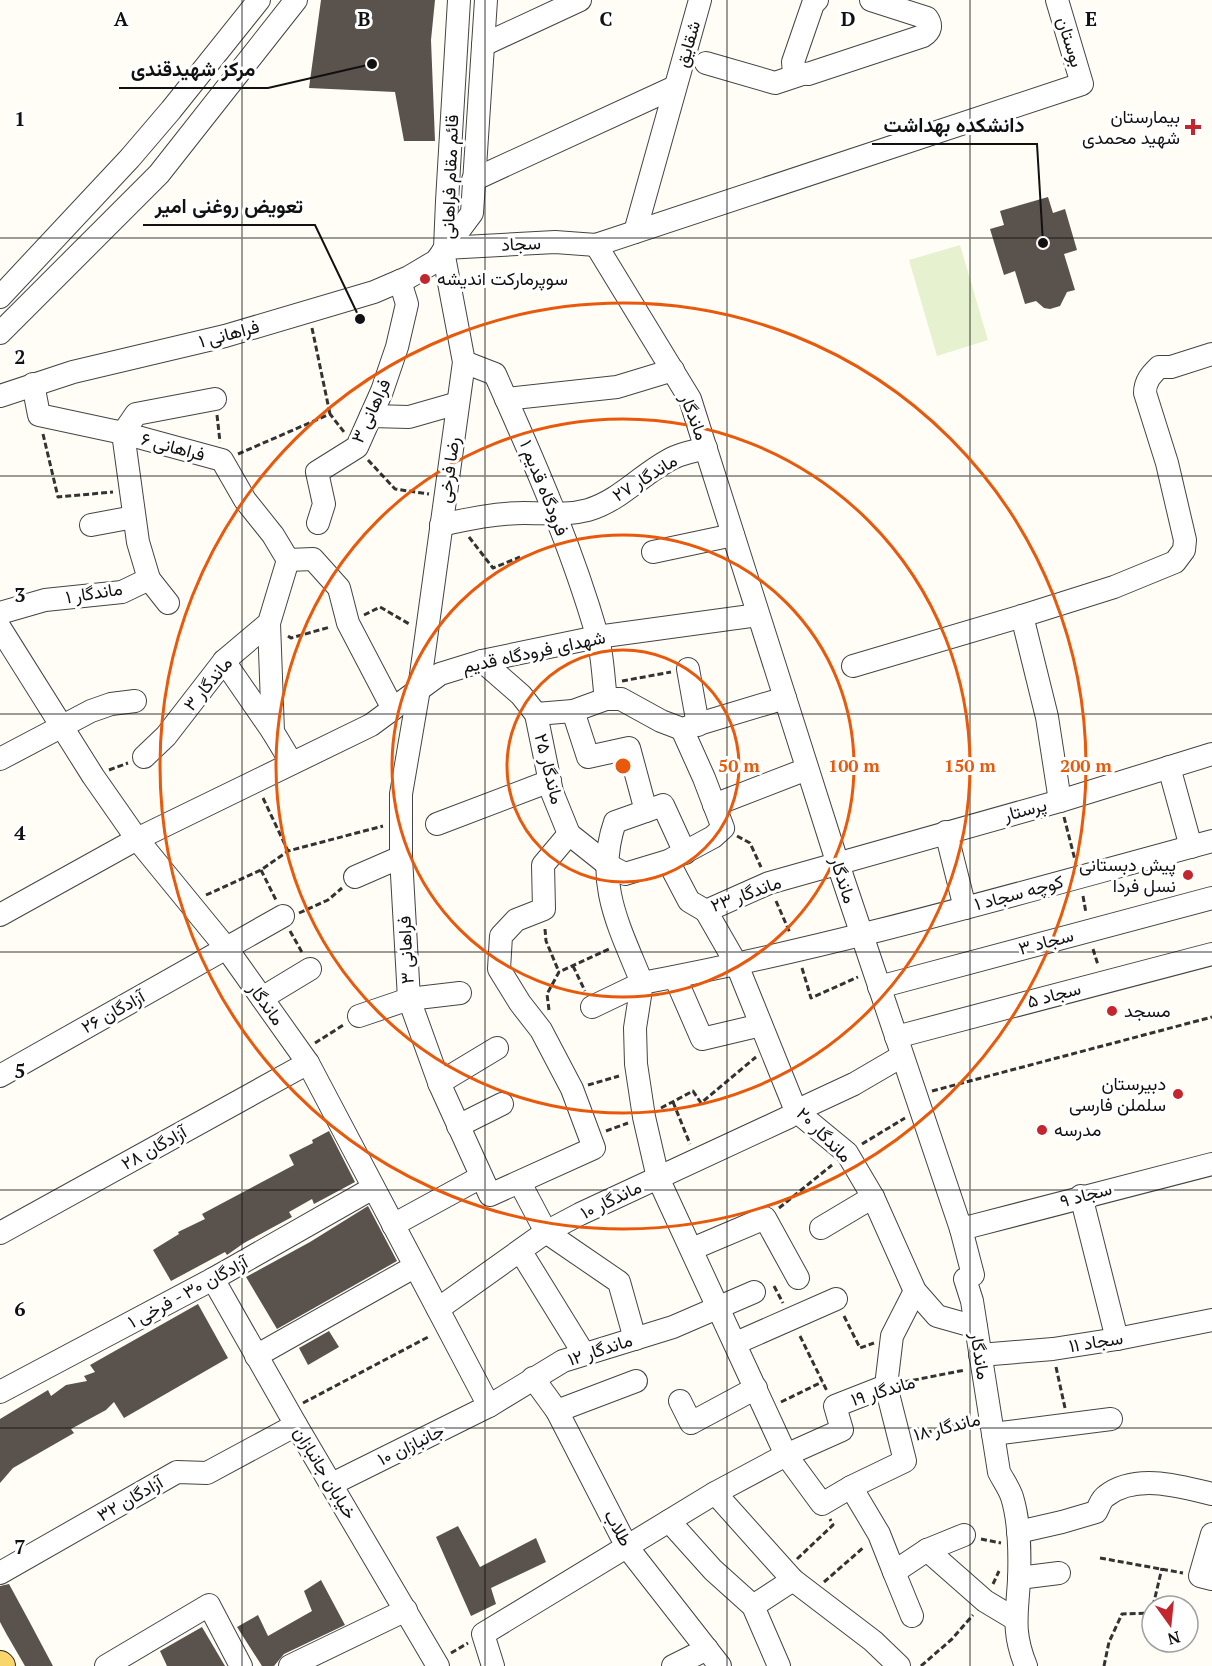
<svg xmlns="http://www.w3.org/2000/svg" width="1212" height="1666" font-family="'PT Serif',Vazirmatn,serif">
<rect width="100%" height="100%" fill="#fffdf5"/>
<polygon fill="#e6f2cf" points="960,245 988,340 937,356 909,260"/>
<g fill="#5a524d">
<polygon points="321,0 435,0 431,40 435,141 404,141 395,92 309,88"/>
<polygon points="1048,197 1053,213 1065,209 1077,250 1064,254 1075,290 1067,292 1060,306 1050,309 1044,308 1036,301 1025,304 1015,271 1004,275 990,229 1004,225 1000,211"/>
<polygon points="329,1131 355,1182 314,1204 312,1199 289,1212 292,1217 244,1243 227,1255 225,1252 171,1281 153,1250 179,1234 178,1232 205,1219 202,1214 294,1165 289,1155 313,1143 312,1140"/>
<polygon points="368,1206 397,1261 277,1329 246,1277 310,1242"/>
<polygon points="198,1304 228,1358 124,1418 114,1402 106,1410 71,1429 74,1433 13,1468 0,1483 0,1419 48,1390 51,1396 66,1385 87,1381 84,1376 95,1372 90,1365"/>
<polygon points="329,1331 339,1347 308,1365 299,1348"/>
<polygon points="458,1526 480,1567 536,1538 546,1562 491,1588 496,1604 471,1616 436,1537"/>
<polygon points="321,1580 345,1625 284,1654 274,1666 262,1666 237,1627 258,1615 268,1636 312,1611 304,1591"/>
<polygon points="9,1584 28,1619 53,1666 25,1666 7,1635 0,1622 0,1586"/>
<polygon points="202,1627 225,1666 167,1666 160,1651"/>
</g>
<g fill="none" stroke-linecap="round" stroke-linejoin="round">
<g stroke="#444" stroke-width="24">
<g id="minor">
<path d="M817,0L813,4L793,62L794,73L808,74L923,36C931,31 932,25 927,18L871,0"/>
<polyline points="483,45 580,0"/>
<polyline points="706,63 775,83 799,75"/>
<polyline points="473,180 675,87"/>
<polyline points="635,232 700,0"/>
<path d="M596,245L690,399L834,852L961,1229L973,1275L965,1279L972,1301L999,1472C1003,1480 1009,1488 1012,1497C1020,1523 1020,1553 1019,1580C1017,1615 1012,1632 1026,1666"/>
<polyline points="445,248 555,242 596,245 1082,84 1057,0"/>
<polyline points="445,248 447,201 459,0"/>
<polyline points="443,251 464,362 419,689 401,794 401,857 409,999 440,1085 490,1195 594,1148 572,1089 541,1030 520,1003 499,969 501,936 516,920 544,909 543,865 569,834 608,865 625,874 668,861 689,901 706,911 769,883 1060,801 1212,754"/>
<polyline points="0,297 130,158 171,110 259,0"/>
<polyline points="0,333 159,174 296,0"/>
<path d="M464,362L495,374C533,459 571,545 597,635C603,655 603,678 606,699"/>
<polyline points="33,384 39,415 123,433 222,460 245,500 273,535 288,560"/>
<polyline points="0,396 73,372 225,336 374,292 409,277 436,261 472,213 486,0"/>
<polyline points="506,399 617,387 673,370"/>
<polyline points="371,416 409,417 458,403"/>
<polyline points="318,523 324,504 317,472 357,447 382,391 397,347 407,304 400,281"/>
<polyline points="91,525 134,517"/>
<path d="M441,525C468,519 496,513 524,513C546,513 566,516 588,510C622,500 644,471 675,457C684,453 696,451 706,448"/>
<polyline points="653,552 733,535"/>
<polyline points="288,560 313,559 339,588 348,623 393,709"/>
<polyline points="149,579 168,603"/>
<polyline points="0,613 45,600 122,592 149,579 138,542 123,433 136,414 215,399"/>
<polyline points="1022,616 1047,717 1060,801"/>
<polyline points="269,623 273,732"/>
<polyline points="0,628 93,776 137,839 227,949 308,1063 489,1406"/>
<polyline points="224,661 273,732 291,762"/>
<polyline points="482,661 521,695 536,714"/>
<path d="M853,666L1022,616L1114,587L1175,562L1184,550L1185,540L1167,463L1145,393C1145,381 1151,375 1159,367H1171L1212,354"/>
<polyline points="688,669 698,725"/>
<polyline points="573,711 588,757 629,748 646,811"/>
<polyline points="144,757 166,736 224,661 269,623 288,560"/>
<polyline points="0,759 91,711 111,704 135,701"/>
<polyline points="1169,767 1191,847"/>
<polyline points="714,805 807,769"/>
<polyline points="437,824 550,781"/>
<polyline points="946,832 965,908"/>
<polyline points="569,834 552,792 536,714 573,711 606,699 621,699 661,721 682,729 785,698"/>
<polyline points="672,859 713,837 723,828 704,778 682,729"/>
<polyline points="355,877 401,857"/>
<polyline points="706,911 737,965 796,1111 847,1153 873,1197 915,1291 937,1316 976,1327"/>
<polyline points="0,915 137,839 371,725 440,674 482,661 597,637 758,615"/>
<polyline points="675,977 702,1039 761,1025"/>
<polyline points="879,987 1212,898"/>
<polyline points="262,998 310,969"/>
<path d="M592,1007L642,983C620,928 594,883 615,822L663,805L685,853"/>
<polyline points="359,1016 409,999 460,993"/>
<polyline points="896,1037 1212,954"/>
<polyline points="0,1076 283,916"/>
<polyline points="439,1083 497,1048"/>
<polyline points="458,1126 502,1104"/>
<polyline points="520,1183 546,1232 619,1282 635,1339"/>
<polyline points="1081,1196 1117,1339"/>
<polyline points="393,1225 481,1177"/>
<polyline points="821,1228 873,1197"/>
<polyline points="961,1229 1212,1164"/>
<polyline points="0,1233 308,1063"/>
<polyline points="692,1249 765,1218 798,1278"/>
<polyline points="521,1252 584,1354"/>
<polyline points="213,1279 296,1425 438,1666"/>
<path d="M915,1291L892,1336L886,1386L905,1461L851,1487L822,1504L786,1455L658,1178L644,1117L636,1064L635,1028L642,983C835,947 1023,892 1212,841"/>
<polyline points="438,1309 546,1232 580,1214 789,1117 796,1111 854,1084 902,1056"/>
<polyline points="736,1343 836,1299"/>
<polyline points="980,1355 1053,1349 1117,1339 1212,1320"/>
<polyline points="256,1356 414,1267"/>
<polyline points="533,1378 557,1411 627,1547 720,1666"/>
<polyline points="0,1392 213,1279 373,1188"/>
<polyline points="680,1401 691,1423 756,1388"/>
<polyline points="557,1411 636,1381"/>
<polyline points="993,1434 1111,1419"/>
<polyline points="332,1484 489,1406 563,1361 673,1327 754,1292"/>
<polyline points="851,1487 879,1534 894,1572"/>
<polyline points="715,1493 793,1580 873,1641 899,1666"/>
<polyline points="669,1521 713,1570 753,1606 779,1666"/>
<path d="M1018,1532L1062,1522L1096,1512C1099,1507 1101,1499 1106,1496C1135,1473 1180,1486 1212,1494"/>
<polyline points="1212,1534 1200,1576 1212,1579"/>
<polyline points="927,1550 985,1601 1015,1619"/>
<polyline points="0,1573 177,1472 207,1473 296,1425"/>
<polyline points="1019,1578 1059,1573"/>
<polyline points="753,1606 793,1580"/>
<polyline points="912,1616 894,1572 927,1550 964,1535"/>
<polyline points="106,1666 209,1605 241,1666"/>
<polyline points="290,1666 406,1610"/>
<polyline points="493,1666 483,1634 715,1493 786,1455 842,1430 835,1406 886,1386"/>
<polyline points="673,1666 707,1649"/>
</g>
</g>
<g stroke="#222" stroke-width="30">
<polyline id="major" points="0,1665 1,1666"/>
</g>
<g stroke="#333" stroke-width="3" stroke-dasharray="6 3" stroke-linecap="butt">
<polyline points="312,328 330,414"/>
<polyline points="217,415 220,442"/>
<polyline points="43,434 58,497 113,492"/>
<polyline points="238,454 330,414 344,432"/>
<polyline points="368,460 395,489 429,494"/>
<polyline points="469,537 493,568 520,557"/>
<polyline points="364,615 380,607 411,625"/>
<polyline points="288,636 291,638 330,627"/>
<polyline points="622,681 671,672"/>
<polyline points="109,770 128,763"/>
<polyline points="263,798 288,851"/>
<polyline points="1064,817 1075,860"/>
<polyline points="737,836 750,843 761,867"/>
<polyline points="261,870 276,900"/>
<polyline points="206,895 261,870 288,851 383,826"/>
<polyline points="1083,896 1086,913"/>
<polyline points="776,901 790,933"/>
<polyline points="299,913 328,900 342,888"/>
<polyline points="545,929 546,941 559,972"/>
<polyline points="290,931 303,954"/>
<polyline points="1093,949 1098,965"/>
<polyline points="573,966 585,991"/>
<polyline points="802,968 811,998 858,977"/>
<polyline points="549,1010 547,994 559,972 609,949"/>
<polyline points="315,1043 345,1024"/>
<polyline points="588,1085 619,1076"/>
<polyline points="932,1091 1212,1017"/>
<polyline points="673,1102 690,1144"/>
<polyline points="661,1108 693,1091 701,1103 756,1057"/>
<polyline points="606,1131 628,1123"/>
<polyline points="862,1144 905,1118"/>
<polyline points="779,1208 832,1165"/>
<polyline points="774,1286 783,1303"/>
<polyline points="844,1316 860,1348 874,1343"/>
<polyline points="800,1336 827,1391"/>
<polyline points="1056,1367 1065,1408"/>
<polyline points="904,1382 965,1370"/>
<polyline points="781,1402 822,1382"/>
<polyline points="303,1403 430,1336"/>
<polyline points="917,1435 974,1420"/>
<polyline points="981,1539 1001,1543"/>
<polyline points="1100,1558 1183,1573"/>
<polyline points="797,1559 833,1525 830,1519"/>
<polyline points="824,1582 864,1547"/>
<polyline points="993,1584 999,1571"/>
<polyline points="1153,1606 1162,1568"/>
<polyline points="451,1653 468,1643"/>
<polyline points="921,1666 952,1639 973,1615"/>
<polyline points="1104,1666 1109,1642 1122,1614 1151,1613 1152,1609"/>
</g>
<use href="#minor" stroke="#fff" stroke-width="22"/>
<use href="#major" stroke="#f9d66b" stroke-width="28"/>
</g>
<path fill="none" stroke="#111" stroke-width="1.5" stroke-opacity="0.55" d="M242,0V1666M485,0V1666M727,0V1666M970,0V1666M0,238H1212M0,476H1212M0,714H1212M0,952H1212M0,1190H1212M0,1428H1212"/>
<g fill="none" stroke="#e8590c" stroke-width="3">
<circle cx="623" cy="766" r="116"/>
<circle cx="623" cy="766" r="231"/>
<circle cx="623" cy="766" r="347"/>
<circle cx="623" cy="766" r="463"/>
</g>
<g fill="#c4262e" stroke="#fff" stroke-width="2">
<path d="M1190 118h6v6h6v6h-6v6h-6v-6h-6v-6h6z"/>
<circle cx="425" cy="279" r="6"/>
<circle cx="1188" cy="875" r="6"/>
<circle cx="1112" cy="1011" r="6"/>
<circle cx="1178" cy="1094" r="6"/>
<circle cx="1042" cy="1130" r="6"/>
</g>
<g text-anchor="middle" stroke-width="6" stroke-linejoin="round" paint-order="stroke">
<g font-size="18" fill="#111" stroke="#fff">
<text transform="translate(1070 42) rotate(73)" y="6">بوستان</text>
<text transform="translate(688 44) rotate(-74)" y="6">شقایق</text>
<text transform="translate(450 177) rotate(-88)" y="6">قائم مقام فراهانی</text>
<text transform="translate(521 244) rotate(-3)" y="6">سجاد</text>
<text transform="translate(229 334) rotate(-15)" y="6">فراهانی ۱</text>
<text transform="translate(371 411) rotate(-65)" y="6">فراهانی ۳</text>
<text transform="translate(694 417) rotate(69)" y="6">ماندگار</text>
<text transform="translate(173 447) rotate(15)" y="6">فراهانی ۶</text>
<text transform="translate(449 470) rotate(-82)" y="6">رضا فرخی</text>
<text transform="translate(645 478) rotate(-32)" y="6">ماندگار ۲۷</text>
<text transform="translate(544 488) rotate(68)" y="6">فرودگاه قدیم ۱</text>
<text transform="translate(94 593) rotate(-9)" y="6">ماندگار ۱</text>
<text transform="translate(534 652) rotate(-12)" y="6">شهدای فرودگاه قدیم</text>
<text transform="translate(208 684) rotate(-50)" y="6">ماندگار ۳</text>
<text transform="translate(549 769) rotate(76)" y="6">ماندگار ۲۵</text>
<text transform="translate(1025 810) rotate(-15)" y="6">پرستار</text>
<text transform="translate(843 880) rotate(72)" y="6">ماندگار</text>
<text transform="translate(1019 893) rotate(-15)" y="6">کوچه سجاد ۱</text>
<text transform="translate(746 894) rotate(-20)" y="6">ماندگار ۲۳</text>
<text transform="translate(1046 942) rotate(-15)" y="6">سجاد ۳</text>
<text transform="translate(406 950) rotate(-93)" y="6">فراهانی ۳</text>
<text transform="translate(1054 995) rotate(-15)" y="6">سجاد ۵</text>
<text transform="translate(266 1004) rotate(54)" y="6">ماندگار</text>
<text transform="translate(113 1012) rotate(-29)" y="6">آزادگان ۲۶</text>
<text transform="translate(824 1135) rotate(45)" y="6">ماندگار ۲۰</text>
<text transform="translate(154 1148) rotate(-29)" y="6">آزادگان ۲۸</text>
<text transform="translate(1086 1195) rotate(-15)" y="6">سجاد ۹</text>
<text transform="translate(611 1200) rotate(-26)" y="6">ماندگار ۱۰</text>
<text transform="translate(188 1292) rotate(-28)" y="6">آزادگان ۳۰ - فرخی ۱</text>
<text transform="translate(1096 1342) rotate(-9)" y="6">سجاد ۱۱</text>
<text transform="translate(600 1350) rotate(-18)" y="6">ماندگار ۱۲</text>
<text transform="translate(980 1356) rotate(81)" y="6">ماندگار</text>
<text transform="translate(883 1391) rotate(-17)" y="6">ماندگار ۱۹</text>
<text transform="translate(947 1427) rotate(-14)" y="6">ماندگار ۱۸</text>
<text transform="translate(411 1445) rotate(-26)" y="6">جانبازان ۱۰</text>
<text transform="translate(325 1473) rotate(59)" y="6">خیابان جانبازان</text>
<text transform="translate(130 1499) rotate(-30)" y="6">آزادگان ۳۲</text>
<text transform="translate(618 1528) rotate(61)" y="6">طلاب</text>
</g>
<g font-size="18" fill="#111" stroke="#fff" text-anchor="end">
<text x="1180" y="123">بیمارستان<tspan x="1180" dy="21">شهید محمدی</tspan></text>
<text x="437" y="285" text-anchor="start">سوپرمارکت اندیشه</text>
<text x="1176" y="871">پیش دبستانی<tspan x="1176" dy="21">نسل فردا</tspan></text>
<text x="1124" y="1017" text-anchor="start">مسجد</text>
<text x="1166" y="1090">دبیرستان<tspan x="1166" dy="21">سلملن فارسی</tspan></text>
<text x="1054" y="1136" text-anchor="start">مدرسه</text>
</g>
</g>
<g font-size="20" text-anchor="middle" font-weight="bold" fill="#111" stroke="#fff" stroke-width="6" stroke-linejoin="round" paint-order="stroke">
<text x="121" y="26">A</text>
<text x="364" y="26">B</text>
<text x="606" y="26">C</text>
<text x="848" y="26">D</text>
<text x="1091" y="26">E</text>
<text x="20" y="126">1</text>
<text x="20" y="364">2</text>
<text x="20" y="602">3</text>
<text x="20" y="840">4</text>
<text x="20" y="1078">5</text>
<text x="20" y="1316">6</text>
<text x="20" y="1554">7</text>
</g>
<circle cx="623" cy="766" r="9" fill="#e8590c" stroke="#fff" stroke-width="3"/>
<g font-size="18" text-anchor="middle" font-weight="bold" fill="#e8590c" stroke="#fff" stroke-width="6" stroke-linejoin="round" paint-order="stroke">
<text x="739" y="772">50 m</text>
<text x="854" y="772">100 m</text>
<text x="970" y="772">150 m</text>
<text x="1086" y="772">200 m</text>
</g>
<path fill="none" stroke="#111" stroke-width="2" d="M372 64L268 88H119M1043 243L1037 144H872M360 319L315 225H143"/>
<g fill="#111" stroke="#fff" stroke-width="2">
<circle cx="372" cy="64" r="6"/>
<circle cx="1043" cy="243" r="6"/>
<circle cx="360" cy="319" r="6"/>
</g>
<g font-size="20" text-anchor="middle" font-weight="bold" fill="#111" stroke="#fff" stroke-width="6" stroke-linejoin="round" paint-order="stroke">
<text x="193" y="76">مرکز شهیدقندی</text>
<text x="954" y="132">دانشکده بهداشت</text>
<text x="229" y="213">تعویض روغنی امیر</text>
</g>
<g transform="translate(1170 1624) rotate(165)"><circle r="28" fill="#ffffff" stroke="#a0a0a0" stroke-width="1.5"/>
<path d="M0-4.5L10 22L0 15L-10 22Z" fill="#c4262e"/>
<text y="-9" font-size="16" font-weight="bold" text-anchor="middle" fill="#111111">N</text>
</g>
</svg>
